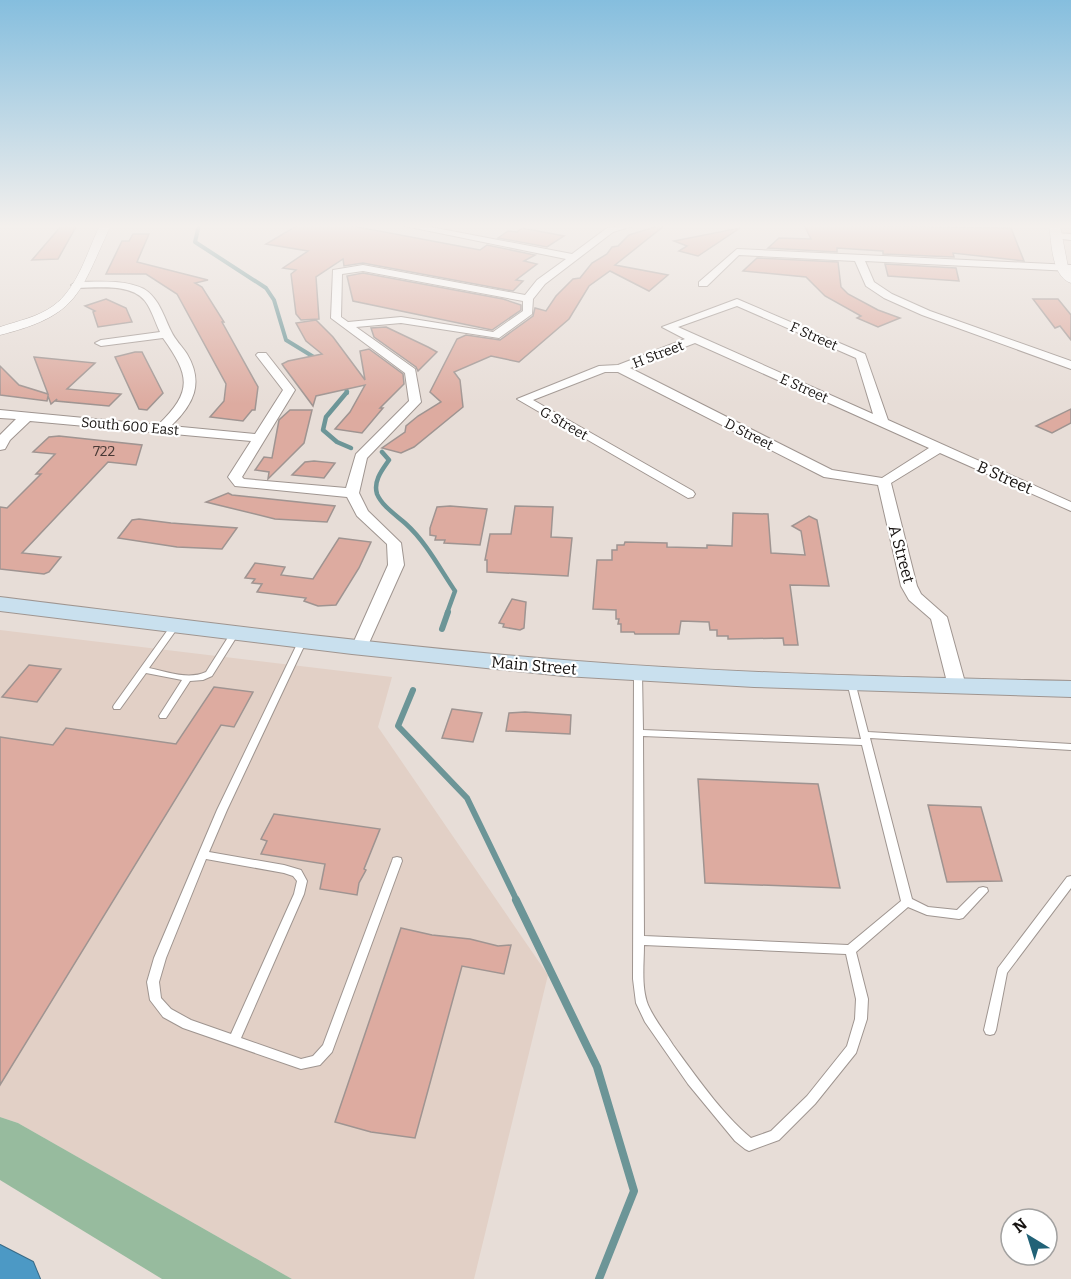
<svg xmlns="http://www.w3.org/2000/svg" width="1071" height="1279" font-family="Bitter,serif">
<rect width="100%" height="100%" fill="#e7ddd7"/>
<polygon fill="#e2d0c6" points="0,630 392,677 378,727 548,975 474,1279 292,1279 18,1123 0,1117"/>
<polygon fill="#97bb9e" points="0,1117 18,1123 292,1279 162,1279 0,1180"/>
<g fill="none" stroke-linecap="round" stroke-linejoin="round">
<g stroke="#6c9597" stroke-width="4">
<polyline points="199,225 195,242 266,288 274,300 286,340 317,359"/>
<polyline points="345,382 347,393"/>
</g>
<g stroke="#6c9597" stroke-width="4.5">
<polyline points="347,392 326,417 323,430 337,442 351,448"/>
<path d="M382,452L389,460C382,470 373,481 377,494C382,506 396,515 406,524C426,542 440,569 455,591L447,613"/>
</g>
<g stroke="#6c9597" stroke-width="6">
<polyline points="442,629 448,612"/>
<polyline points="413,690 398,726 467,798 517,901"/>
</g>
<polyline stroke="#6c9597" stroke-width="8" points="516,900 597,1067 634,1191 599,1279"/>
</g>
<g fill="#ddaba0" stroke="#9f9491" stroke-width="1.5">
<polygon points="62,225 77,225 58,259 32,260"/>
<polygon points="298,225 347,225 480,250 487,245 535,255 524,261 537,264 516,280 523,281 513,291 363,263 344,266 343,259 316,277 319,319 301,320 296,314 291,274 296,270 283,268 308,251 266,244"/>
<polygon points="661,225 665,225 615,265 668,275 649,291 610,271 589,286 569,319 519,362 491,356 454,372 460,380 463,407 414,447 401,453 382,448 405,432 406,426 418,416 441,402 430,392 457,339 466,335 500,340 533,316 535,308 546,311 556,296 573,279 580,278 592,263 607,254 612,247 618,246 629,235"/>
<polygon points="804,225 1011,228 1024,261 953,253 954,257 883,254 883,251 837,248 837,252 768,248 779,238 811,239"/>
<polygon points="522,228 564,236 547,247 498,238 508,231 517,232"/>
<polygon points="740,228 698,256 679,251 687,246 674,241"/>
<polygon points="133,234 149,234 137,262 208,280 195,283 202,287 224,322 222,322 258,387 255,410 252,410 243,421 210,417 224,401 226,384 177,294 146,274 106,274 122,241 129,241"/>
<polygon points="757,258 838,262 841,287 848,294 878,310 900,318 878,327 857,318 861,316 825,296 806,277 743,271"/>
<polygon points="885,264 956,268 959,281 888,276"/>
<polygon points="363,273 503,299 521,305 521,310 492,330 353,301 347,276"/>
<polygon points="106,299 126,308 132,322 98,327 93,312 95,311 85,306"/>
<polygon points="1033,299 1058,299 1071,315 1071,340 1060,326 1055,328"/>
<polygon points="316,320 333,337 365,380 360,351 369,349 403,374 404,384 380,408 383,408 362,433 335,429 350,412 365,385 316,396 313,406 284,367 282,364 288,361 322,354 306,341 296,323"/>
<polygon points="386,327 428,347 437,352 418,371 416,367 374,337 371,328"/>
<polygon points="135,352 142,352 163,393 147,410 139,409 115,357"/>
<polygon points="34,357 95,363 67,389 121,394 109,406 56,401 57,399 51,404 48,396 47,401 0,395 0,366 19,385 48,394"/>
<polygon points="1071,409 1071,423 1052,433 1036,426"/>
<polygon points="290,410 312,410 304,443 268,479 269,472 255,470 264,457 272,458 279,420"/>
<polygon points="59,436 142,445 136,465 108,462 22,553 61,557 49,572 44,574 0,569 0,507 7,508 41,474 36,474 55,454 33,452 49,437"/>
<polygon points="314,461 335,463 324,478 292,475 305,462"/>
<polygon points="228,493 232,495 335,506 327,522 275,519 206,502"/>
<polygon points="450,506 487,509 480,545 444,543 445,540 435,540 436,536 430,535 430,528 437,507"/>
<polygon points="515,506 553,507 551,537 572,538 568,576 487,572 487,560 485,560 490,534 511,534"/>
<polygon points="733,513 768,514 771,553 805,555 801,531 792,526 809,516 817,520 829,586 790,585 798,645 784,645 783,638 728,639 728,636 717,636 717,630 710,630 709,622 681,621 679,634 635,634 634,632 621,632 621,624 618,624 619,619 616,619 616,610 593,609 597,560 612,560 612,550 617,550 617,545 624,545 625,542 667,543 667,547 707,548 707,545 732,546"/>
<polygon points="139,519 171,523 237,528 222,549 177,547 118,538 132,520"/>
<polygon points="339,538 371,542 359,568 336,605 318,606 304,601 306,598 257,592 262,584 252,583 255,579 245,578 255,563 285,567 281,575 313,579"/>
<polygon points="512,599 526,602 524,628 520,630 503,627 504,624 499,623"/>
<polygon points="29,665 61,669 37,702 2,697"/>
<polygon points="214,687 253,692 234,727 221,725 0,1085 0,737 53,745 66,728 176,744"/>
<polygon points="452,709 482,713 473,742 442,738"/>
<polygon points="525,712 571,715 570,734 506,731 509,713"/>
<polygon points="698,779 818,784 840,888 705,883"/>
<polygon points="928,805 981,807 1002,881 947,882"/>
<polygon points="274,814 380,829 364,869 366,870 359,883 357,895 320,889 325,864 261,854 267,841 261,839"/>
<polygon points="401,928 432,935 470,939 498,946 511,945 504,974 462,966 415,1138 371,1132 335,1122"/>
</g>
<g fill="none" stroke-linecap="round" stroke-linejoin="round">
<g stroke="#9f9590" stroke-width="2">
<g id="service">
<path d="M175,623L179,626L149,668C167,672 189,680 206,672L232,631L235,630L239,633L212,676L203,680L190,681L166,718H160L159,716L182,680L146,673L120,709H114L113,707L114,705L172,624Z"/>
<path d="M302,639L306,642L227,810L209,852L284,865L301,870L307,881L304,894L241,1038L301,1059L313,1056L323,1045L392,861L393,858L397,857L401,858L402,861L332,1052L320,1065L301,1069L183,1028L163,1017L150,1000L147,982L154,958L217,810L298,642ZM206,859L284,873L293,876L297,881L294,894L231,1034L191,1020L171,1009L161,998L159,982L166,958Z"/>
<path d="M638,670L642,673L643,730L861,739L847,682L851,679L855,682L868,732L1071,744V750L870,738L912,899L928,907L957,910L979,888L983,887L987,888L988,891L963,918L959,919L927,915L908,907L856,952L868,999L867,1019L856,1053L815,1104L779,1140L749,1151L745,1149L735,1141L688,1084L645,1022L636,1003L633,979L634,673ZM643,736L862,745L901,901L848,945L644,936ZM644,945L846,954L856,999L855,1019L847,1046L807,1096L771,1131L751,1138C722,1114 695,1075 673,1045C665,1032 654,1019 648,1005C641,987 644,964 644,945Z"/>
<polygon points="1071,876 1071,888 1007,973 996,1030 994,1034 990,1035 986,1034 984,1030 998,968 1067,877"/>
</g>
</g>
<g stroke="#9f9590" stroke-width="2">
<g id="minor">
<path d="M400,225H420L572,254L607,228L636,225L613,232L545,284L533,299L532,314L499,338L401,323L356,327L415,369L421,402L367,458L359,493L368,511L401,543L404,565L365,652H353L351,648L388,565L387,544L357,516L347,497L235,486L228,477L251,441L30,421L10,440L5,449L0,450V435L16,419L0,418V410L158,425C193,391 190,376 163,338L101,346L95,343L101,340L160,332C155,322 152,310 145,301C131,283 96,288 76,288L71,285L76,282C97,282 124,279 144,289C159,298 164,317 171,331C175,340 182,346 187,354C204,383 194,404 171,426L255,434L283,390L256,355L258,353H266L295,390L242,477L244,479L346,488L356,454L409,401L405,373L331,318L333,270L363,265L525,295L537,280L566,259ZM363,271L523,301V311L493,332L401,317L348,322L341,317L342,274Z"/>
<polygon points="1056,233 1071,234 1071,240 1053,238 1051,236"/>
<polygon points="737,249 1071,265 1071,271 865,261 874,282 892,294 930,311 1071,361 1071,369 922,315 884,298 866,286 855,261 739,255 707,286 699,286 699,282"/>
<path d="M737,299L865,354L888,420L1071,502V511L940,453L891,483L917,586L921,594L947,617L966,686L963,690H951L948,686L931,619L909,600L901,586L878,485L824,477L618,372H605L533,400L693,491L695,494L693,497L688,498L517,399L599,366L618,365L685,339L662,327ZM737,306L856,358L873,414L678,327ZM695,343L929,448L882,478L832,470L630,368Z"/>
</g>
</g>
<g stroke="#9f9590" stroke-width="1">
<g id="tertiary">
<path d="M100,225H111C79,293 80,315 0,335V327C18,321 38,317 53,306C78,288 87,252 100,225Z"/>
<path d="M1049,225H1060L1068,267L1071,271V283C1051,276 1052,243 1049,225Z"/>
</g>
</g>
<g stroke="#9f9590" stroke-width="2">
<path id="secondary" d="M0,597C188,620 375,645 564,660C732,674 902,677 1071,681V697L754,687L564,676L352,654L0,611Z"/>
</g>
<g stroke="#396a86" stroke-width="2">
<polygon id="motorway" points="0,1245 33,1262 40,1279 0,1279"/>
</g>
<use href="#service" fill="#fff" fill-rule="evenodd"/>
<use href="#minor" fill="#fff" fill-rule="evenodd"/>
<use href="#tertiary" fill="#fff" fill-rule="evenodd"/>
<use href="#secondary" fill="#c9e0ee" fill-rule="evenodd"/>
<use href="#motorway" fill="#4c99c5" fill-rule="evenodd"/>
</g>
<linearGradient id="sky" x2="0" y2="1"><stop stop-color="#85bede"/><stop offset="0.56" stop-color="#f4f0ed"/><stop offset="1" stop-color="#f4f0ed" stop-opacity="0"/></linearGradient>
<rect width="1071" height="404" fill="url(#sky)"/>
<g text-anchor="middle" stroke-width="4.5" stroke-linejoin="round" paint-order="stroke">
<g font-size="14" fill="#171311" stroke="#fff">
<text transform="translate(814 336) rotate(24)" y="5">F Street</text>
<text transform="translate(658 354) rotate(-21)" y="5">H Street</text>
<text transform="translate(804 388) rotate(24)" y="5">E Street</text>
<text transform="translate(564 423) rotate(30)" y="5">G Street</text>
<text transform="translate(130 426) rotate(5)" y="5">South 600 East</text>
<text transform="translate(749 434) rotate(27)" y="5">D Street</text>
</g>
<g font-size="14" fill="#483935">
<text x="104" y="456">722</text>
</g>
<g font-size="16" fill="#171311" stroke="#fff">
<text transform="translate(1005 477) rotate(24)" y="6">B Street</text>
<text transform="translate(902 554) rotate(75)" y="6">A Street</text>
<text transform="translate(534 665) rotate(5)" y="6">Main Street</text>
</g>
</g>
<g transform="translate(1029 1237) rotate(322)"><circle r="28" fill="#ffffff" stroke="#a2a1a0" stroke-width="1.5"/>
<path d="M0-4.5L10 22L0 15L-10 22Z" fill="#216277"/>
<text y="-9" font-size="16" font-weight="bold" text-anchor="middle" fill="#171311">N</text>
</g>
</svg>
